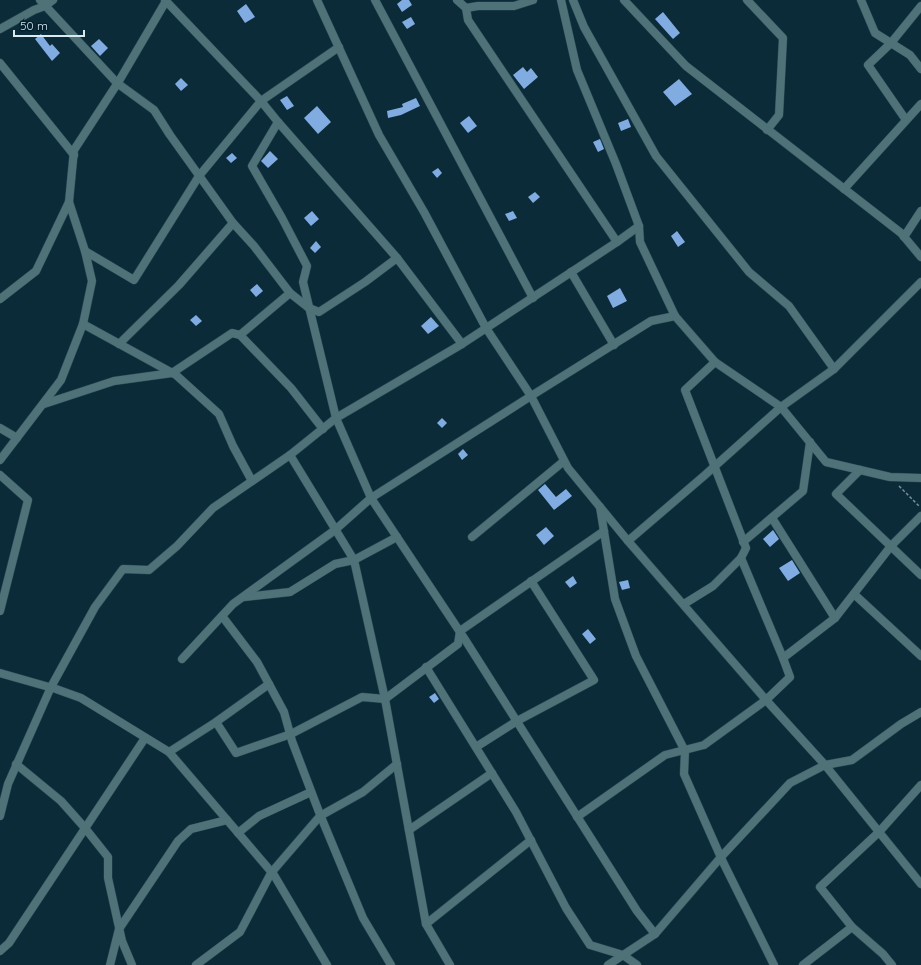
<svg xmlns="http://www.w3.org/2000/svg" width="921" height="965" font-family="Quicksand,sans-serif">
<rect width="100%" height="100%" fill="#0b2b39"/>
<g fill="#80ace1">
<polygon points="402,0 409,0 412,5 402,12 397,4"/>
<polygon points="246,4 255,17 245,23 237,11"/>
<polygon points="663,12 680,33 673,39 655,19"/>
<polygon points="411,17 415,24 407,29 402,22"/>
<polygon points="41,34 50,46 52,44 60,53 52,61 35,39"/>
<polygon points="99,39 108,48 100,56 91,46"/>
<polygon points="523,67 527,72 531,68 538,77 524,89 513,75"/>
<polygon points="181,78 188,85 181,91 175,84"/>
<polygon points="679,79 692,94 675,106 663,92"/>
<polygon points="287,96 294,106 287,110 280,100"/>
<polygon points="416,98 420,106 401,115 388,118 387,111 403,107 402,104"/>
<polygon points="317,106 331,122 318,134 304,118"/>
<polygon points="469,116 477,126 468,133 460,123"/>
<polygon points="628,119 631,127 621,131 618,123"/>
<polygon points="600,139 604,149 598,152 593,142"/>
<polygon points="270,151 278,159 268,168 261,161"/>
<polygon points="232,153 237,158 231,163 226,158"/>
<polygon points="438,168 442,173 437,178 432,172"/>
<polygon points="535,192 540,197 533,203 528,197"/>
<polygon points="312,211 319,219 311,226 304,218"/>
<polygon points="513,211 517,218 509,221 505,214"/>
<polygon points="677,231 685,242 678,247 671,236"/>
<polygon points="316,241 321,247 315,253 310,248"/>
<polygon points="257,284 263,291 256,297 250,290"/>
<polygon points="620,288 627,301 613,308 607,296"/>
<polygon points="196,315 202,321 196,326 190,320"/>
<polygon points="431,317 439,326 428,334 421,326"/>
<polygon points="442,418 447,423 442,428 437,423"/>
<polygon points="463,449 468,455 462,460 458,454"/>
<polygon points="545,484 556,497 566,489 572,496 554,510 538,490"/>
<polygon points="546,527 554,536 544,545 536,535"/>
<polygon points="773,530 779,539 770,547 763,539"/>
<polygon points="792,560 800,573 788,581 779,568"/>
<polygon points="573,576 577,583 570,588 565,582"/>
<polygon points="628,580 630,588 622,590 619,582"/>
<polygon points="588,629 596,639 590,644 582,634"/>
<polygon points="435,693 439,699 434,703 429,697"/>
</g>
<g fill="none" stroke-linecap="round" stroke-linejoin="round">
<g stroke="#284653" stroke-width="9">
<g id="minor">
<polyline points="40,0 117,83 154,110 170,135 233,223 254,246 290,293"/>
<polyline points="165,0 261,101 278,122 397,258 462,344"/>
<polyline points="317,0 379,135 424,212 486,328 531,396 568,468 628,541 766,700 825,765 921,884"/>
<polyline points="375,0 533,298"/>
<polyline points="457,0 466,8 468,20 617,242"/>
<polyline points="561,0 577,70 616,164 639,226 640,242 675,316 715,362 781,407 826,462 890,477 921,478"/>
<polyline points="573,0 584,27 656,156 749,272 789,306 834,369"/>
<polyline points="624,0 686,66 901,233 921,257"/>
<polyline points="747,0 783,38 779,115 767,130"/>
<polyline points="861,0 875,33 910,55 921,69"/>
<polyline points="466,8 478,6 514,6 533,0"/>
<polyline points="0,29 34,10 45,6 53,0"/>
<polyline points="0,63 74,155"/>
<polyline points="906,120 868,65 891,43 921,6"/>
<polyline points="278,122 252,166 282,218 307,266 303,282 336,418 371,498 464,638 637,911 655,934"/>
<polyline points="844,189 921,104"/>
<polyline points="904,237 921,211"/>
<polyline points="85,251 134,280 199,176 261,101 339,47"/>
<polyline points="571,272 614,345"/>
<polyline points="0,299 36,271 69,202"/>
<polyline points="83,324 176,375 219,414 233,446 252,481"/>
<polyline points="240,335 291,388 323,429"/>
<polyline points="119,344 179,285 233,223"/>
<polyline points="44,404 114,381 172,373 232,333 240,335 290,293 309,308 319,312 365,282 397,258"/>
<polyline points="0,428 17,438"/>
<polyline points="290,455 354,560 385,699 426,924 450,965"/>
<polyline points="0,460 61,380 83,324 92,281 85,251 69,202 74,150 119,81 166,1"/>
<polyline points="860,470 836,494 921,575"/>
<polyline points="0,475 28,500 0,611"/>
<polyline points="600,507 615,599 636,656 685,751 684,774 722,860 774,965"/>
<polyline points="772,518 835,618"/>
<polyline points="472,537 564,461"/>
<polyline points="628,541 705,475 781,407 834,369 921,282"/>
<polyline points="743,542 803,491 810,442"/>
<polyline points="854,594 921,656"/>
<polyline points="244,597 290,592 335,564 354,560 397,537"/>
<polyline points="684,604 713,586 741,558"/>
<polyline points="222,616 257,662 284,712 292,741 319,812 363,918 391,965"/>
<polyline points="783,658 835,618 891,546 921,516"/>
<polyline points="182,659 233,604 335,530 371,498 531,396 651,321 675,316"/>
<polyline points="426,667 516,812 566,908 590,945 623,955 637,965"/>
<polyline points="0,673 56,689 81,698 169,752 274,875 327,965"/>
<polyline points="216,722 236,753 291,734 362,697 385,699 458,644 460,631 604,531"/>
<polyline points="476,747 517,721 594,680 531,581"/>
<polyline points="169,752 216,722 269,684"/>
<polyline points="16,764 61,801 85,828 108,857 108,878 122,941 132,965"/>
<polyline points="0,816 8,784 51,687 95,607 123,569 149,570 177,546 213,508 290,455 336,418 462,344 617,242 639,226"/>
<polyline points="577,817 665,755 704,745 766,700 790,677 783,658 741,558 746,548 685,390 715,362"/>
<polyline points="409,830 492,773"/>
<polyline points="238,833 259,816 311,792"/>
<polyline points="426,924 531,840"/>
<polyline points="852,927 883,954 892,965"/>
<polyline points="0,951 9,943 145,738"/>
<polyline points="110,965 119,929 178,841 191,829 227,820"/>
<polyline points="196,965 240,932 271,873 320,816 363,792 397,764"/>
<polyline points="608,965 655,934 721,857 790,783 825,765 852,760 901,724 921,712"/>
<polyline points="803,965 852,927 820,887 879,832 921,785"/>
</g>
</g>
<polyline stroke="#78909b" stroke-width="1.5" stroke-dasharray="3 2" stroke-linecap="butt" points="899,486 920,507"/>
<use href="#minor" stroke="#4e7277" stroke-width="8"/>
</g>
<path d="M14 30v6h70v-6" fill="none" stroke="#d9eaf3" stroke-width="2"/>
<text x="20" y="30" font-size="12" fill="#d9eaf3" stroke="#02212f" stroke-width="3" paint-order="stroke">50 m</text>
</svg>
